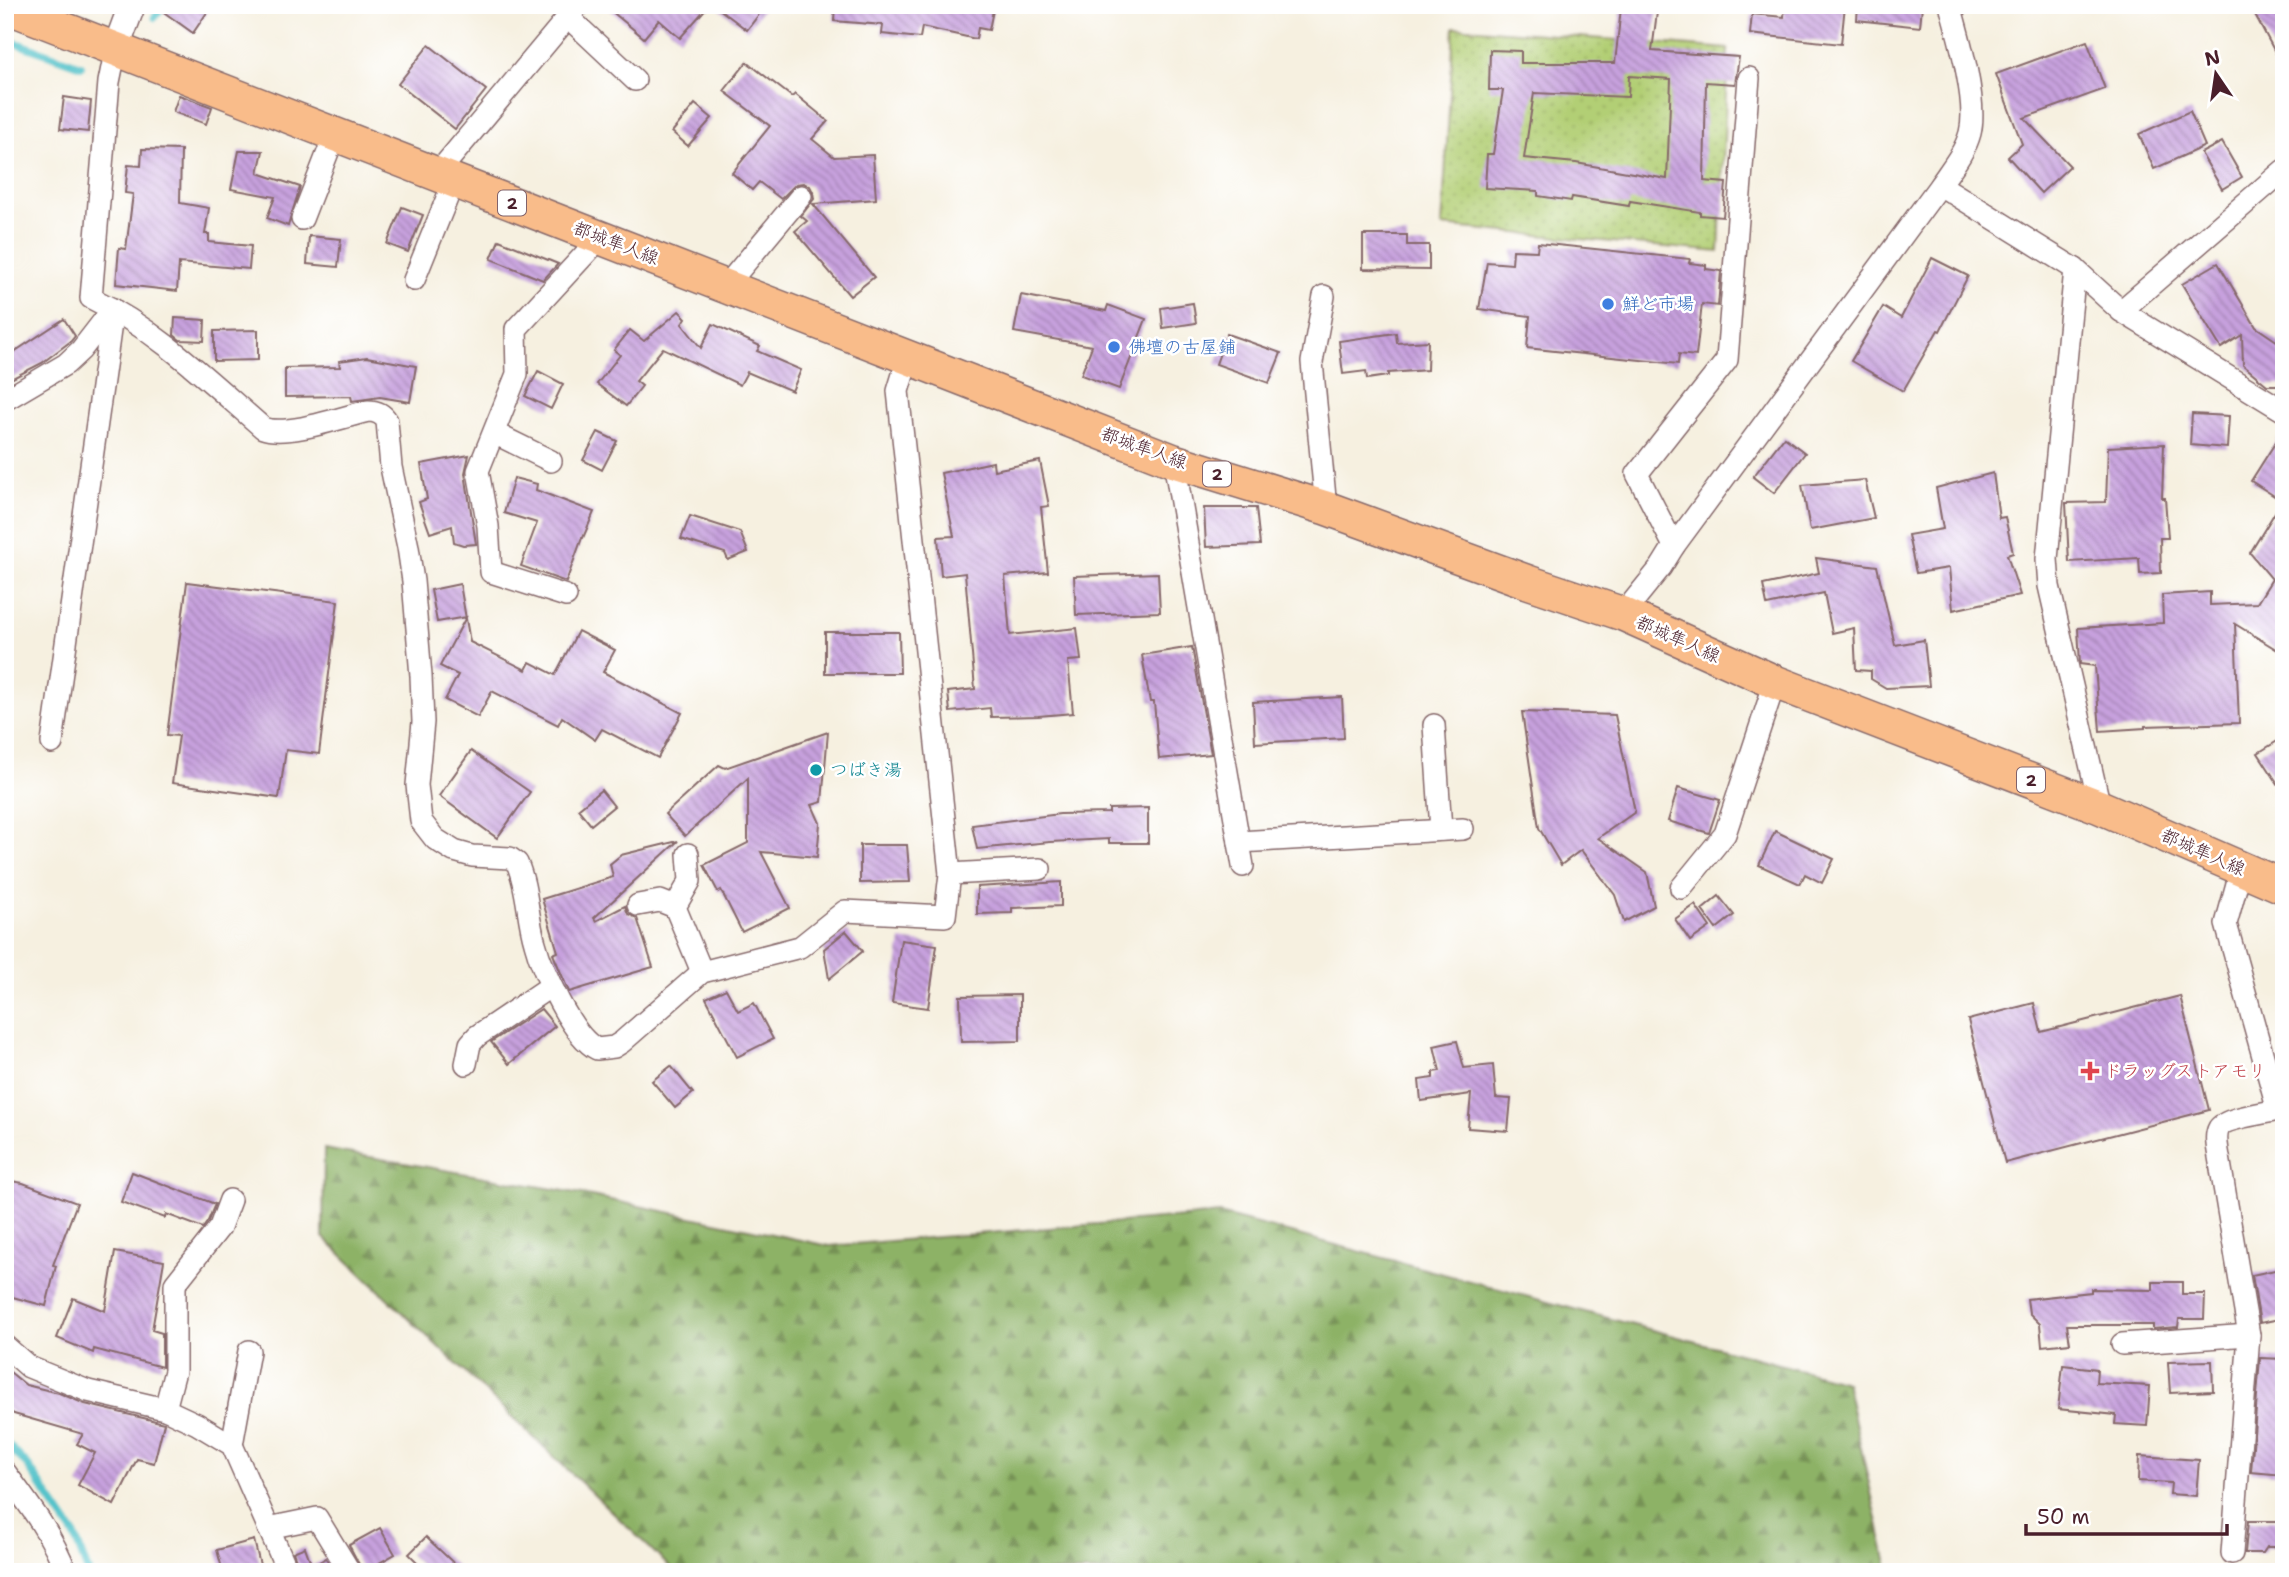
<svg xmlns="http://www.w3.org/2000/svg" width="2289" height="1577" font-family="'Shantell Sans','Klee One',sans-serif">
<defs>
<pattern id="grass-dots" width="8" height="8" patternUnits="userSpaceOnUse" patternTransform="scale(1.75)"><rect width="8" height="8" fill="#b2cf75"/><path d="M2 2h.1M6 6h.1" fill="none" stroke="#9bb165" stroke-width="1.8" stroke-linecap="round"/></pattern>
<pattern id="forest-firs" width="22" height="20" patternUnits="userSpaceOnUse" patternTransform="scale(1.75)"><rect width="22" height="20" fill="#8db266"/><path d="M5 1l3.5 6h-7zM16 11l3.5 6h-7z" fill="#759054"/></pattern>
<pattern id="building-back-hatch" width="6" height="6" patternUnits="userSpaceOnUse" patternTransform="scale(1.75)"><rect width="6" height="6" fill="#c7a1de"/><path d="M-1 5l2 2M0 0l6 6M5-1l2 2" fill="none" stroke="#a483b4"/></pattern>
</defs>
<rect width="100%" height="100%" fill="#fff"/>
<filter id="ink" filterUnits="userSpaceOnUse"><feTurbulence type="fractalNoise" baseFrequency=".0143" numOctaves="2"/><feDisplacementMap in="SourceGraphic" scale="14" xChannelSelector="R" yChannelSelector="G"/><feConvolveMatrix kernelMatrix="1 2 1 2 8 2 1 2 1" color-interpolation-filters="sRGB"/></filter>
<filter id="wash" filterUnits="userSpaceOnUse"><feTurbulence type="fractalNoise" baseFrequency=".00686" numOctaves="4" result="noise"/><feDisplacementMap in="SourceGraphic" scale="28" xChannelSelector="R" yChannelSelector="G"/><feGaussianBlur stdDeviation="1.57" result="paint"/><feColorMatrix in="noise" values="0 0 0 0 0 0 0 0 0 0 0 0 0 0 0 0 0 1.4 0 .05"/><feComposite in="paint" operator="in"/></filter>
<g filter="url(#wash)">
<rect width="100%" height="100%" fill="#f6f0e0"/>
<polygon fill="url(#grass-dots)" stroke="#7e7750" stroke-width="2" points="1454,27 1728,49 1719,252 1442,226"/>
<polygon fill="url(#forest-firs)" stroke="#6c6848" stroke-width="2" points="324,1149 582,1194 829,1246 1220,1214 1846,1382 1889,1572 675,1572 323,1237"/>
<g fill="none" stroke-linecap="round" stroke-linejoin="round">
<g stroke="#55c3ca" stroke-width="8">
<polyline points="155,17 163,5"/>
<polyline points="5,39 81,66"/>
<polyline points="5,1442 28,1466 74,1534 88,1572"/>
</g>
</g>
<g id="blocks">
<g fill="url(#building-back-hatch)" fill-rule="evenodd">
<polygon points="154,5 212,5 193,33"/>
<polygon points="604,5 709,5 680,38 659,20 644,38"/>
<polygon points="714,5 766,5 747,30"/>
<polygon points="835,5 972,5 993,10 989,30 978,28 976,39 922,27 920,38 882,34 883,25 834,21"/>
<polygon points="1785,5 1845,5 1841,44 1750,34 1752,14 1784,17"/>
<polygon points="1858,5 1922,5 1920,27 1857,20"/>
<polygon points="2250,5 2284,5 2284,69"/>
<path d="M1621,8L1657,12L1652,51L1739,57L1735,84L1706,82L1704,181L1726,183L1723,217L1700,215V212L1630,201L1629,206L1572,197L1571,201L1538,196V191L1485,188L1487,154H1493L1503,90H1489L1490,50L1521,51V63H1615ZM1629,76L1671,79L1667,179L1576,163L1524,158L1534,93L1628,97Z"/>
<polygon points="2087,41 2105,89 2024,118 2070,166 2041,193 2008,157 2022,144 1996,74"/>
<polygon points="429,45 486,90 455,129 398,84"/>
<polygon points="747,62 792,97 795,94 828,121 812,139 834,157 873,155 876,199 813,204 874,277 850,296 795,231 807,221 801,216 814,199 813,192 810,186 803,183 796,184 781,199 759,182 752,190 732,173 770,126 724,91"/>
<polygon points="179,95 212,107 206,124 173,112"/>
<polygon points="64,97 91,101 88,132 60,129"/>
<polygon points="695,104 712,118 688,146 672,132"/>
<polygon points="2190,111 2205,146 2154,169 2139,134"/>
<polygon points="2222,142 2242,177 2222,189 2201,153"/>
<polygon points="142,149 181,150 180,203 209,208 205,234 209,234 209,242 251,246 249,269 179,263 177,291 116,284 119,248 126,249 133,194 125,193 128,165 141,166"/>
<polygon points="239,151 263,151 258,173 300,187 288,226 267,218 275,197 231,189"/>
<polygon points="402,207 423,215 408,252 387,244"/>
<polygon points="1363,235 1407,235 1407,245 1429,245 1429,270 1363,269"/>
<polygon points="309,236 341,239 338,267 307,264"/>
<polygon points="499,240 558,264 543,280 491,259"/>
<polygon points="1538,243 1690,259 1689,263 1706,265 1706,269 1721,271 1718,306 1702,304 1696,356 1679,354 1678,364 1527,348 1530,316 1479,309 1487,262 1512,264 1513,250 1537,251"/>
<polygon points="1932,258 1968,276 1940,331 1938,330 1903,391 1851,361 1883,307 1901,318"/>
<polygon points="2218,263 2256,327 2284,346 2284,385 2267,385 2243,365 2242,335 2221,348 2182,284"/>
<polygon points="1021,295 1106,311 1108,305 1146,319 1119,389 1081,375 1092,346 1014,332"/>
<polygon points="1193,303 1196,323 1163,328 1161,308"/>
<polygon points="679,311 686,318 682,324 701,348 713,324 760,346 757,351 801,370 792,391 747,372 740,385 663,348 636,381 642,386 626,406 597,384 620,355 614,350 630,330 644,341"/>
<polygon points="175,318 205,320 204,341 180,340 174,335"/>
<polygon points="64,319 75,336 71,341 42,363 5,382 5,358"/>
<polygon points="258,330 258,360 214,361 214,331"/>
<polygon points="1396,333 1397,343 1428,341 1427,370 1388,373 1388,376 1367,379 1366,371 1343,374 1339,341"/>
<polygon points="1227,334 1281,353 1269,383 1216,364"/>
<polygon points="367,357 416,366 410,402 380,397 352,401 351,396 285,397 285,368 340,367 339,361"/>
<polygon points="538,371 563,384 551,409 525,396"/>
<polygon points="2192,414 2229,416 2227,448 2190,445"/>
<polygon points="2284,429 2284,654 2235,624 2239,723 2145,726 2145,728 2100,731 2095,666 2080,664 2078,628 2163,623 2162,595 2210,592 2210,605 2257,603 2272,579 2250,553 2282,501 2251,481"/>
<polygon points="598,432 617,441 602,470 583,460"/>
<polygon points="1784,437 1805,453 1774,493 1753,477"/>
<polygon points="2164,444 2162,498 2165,498 2168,538 2160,538 2161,573 2140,574 2139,558 2069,562 2066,503 2106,502 2108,447"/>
<polygon points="469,455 465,473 476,544 463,545 454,542 452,526 430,533 419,502 427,499 421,464"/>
<polygon points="1040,461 1049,506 1041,507 1048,572 1005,576 1010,635 1077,628 1081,660 1068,661 1073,713 1038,716 991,717 990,708 950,712 948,692 975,689 965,573 941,576 938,537 954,536 941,473 993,462 994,470"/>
<polygon points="1993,473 1999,518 2005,517 2013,553 2007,555 2020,595 1953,610 1949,568 1916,573 1908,535 1943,529 1936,488"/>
<polygon points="514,478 537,484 536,490 594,512 583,538 582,538 566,582 521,566 537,523 504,513"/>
<polygon points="1865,480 1874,518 1810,530 1802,485"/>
<polygon points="1204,508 1256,508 1260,545 1206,547"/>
<polygon points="690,516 740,532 748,552 728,560 725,553 681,539"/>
<polygon points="1816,558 1877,566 1895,645 1924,640 1929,686 1886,688 1871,679 1871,671 1856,670 1854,628 1832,633 1824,593 1767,605 1763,585 1819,573"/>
<polygon points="1158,573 1160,612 1076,615 1074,576"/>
<polygon points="187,582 338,601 319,754 286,750 279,798 172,783 179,736 167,735"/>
<polygon points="460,584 470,642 526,670 530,662 555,675 578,631 615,650 603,672 682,713 658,758 602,729 595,740 562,717 558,725 492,691 478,717 445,700 458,675 440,666 466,617 437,622 431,590"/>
<polygon points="825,632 899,632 900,673 825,673"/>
<polygon points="1192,647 1211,754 1159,759 1154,702 1150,702 1142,655"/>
<polygon points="1342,697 1344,738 1255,743 1253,702"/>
<polygon points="1522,712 1615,715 1635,812 1598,838 1647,872 1654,906 1624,922 1615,895 1581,850 1561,865 1539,828"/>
<polygon points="828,732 822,802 812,805 820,823 817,857 761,852 790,908 742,932 721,890 718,892 704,865 748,843 748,778 685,836 665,814 719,765 725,768"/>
<polygon points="2284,737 2284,793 2258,753"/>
<polygon points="471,751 530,792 497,838 439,796"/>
<polygon points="1678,788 1720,800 1709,833 1668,821"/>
<polygon points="601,790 614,806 591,825 578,809"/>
<polygon points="1148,808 1148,843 1109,843 1109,839 1050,842 977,849 972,825 1060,814 1109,813 1109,809"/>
<polygon points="1775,831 1834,859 1822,883 1805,874 1800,884 1759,865"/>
<polygon points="678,841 594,918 596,921 625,906 628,914 637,918 653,967 569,992 553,954 558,952 542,899 613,877 610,864 621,855"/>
<polygon points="860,845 907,845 910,882 860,883"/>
<polygon points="1061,882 1061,906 1012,908 1012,913 977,914 977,887"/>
<polygon points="1719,896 1734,915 1716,929 1702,910"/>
<polygon points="1695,905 1710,927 1690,941 1675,919"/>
<polygon points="846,931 863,951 829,979 824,949"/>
<polygon points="901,940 937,945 928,1008 892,1003"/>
<polygon points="726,989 738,1011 754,1003 773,1039 737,1057 706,998"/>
<polygon points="1020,995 1020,1041 961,1042 960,996"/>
<polygon points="2180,996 2209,1110 2005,1163 1968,1020 2034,1003 2041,1032"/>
<polygon points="541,1009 555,1026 509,1064 491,1042"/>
<polygon points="1457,1041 1464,1068 1493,1065 1496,1098 1511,1099 1508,1131 1468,1128 1471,1094 1421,1101 1419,1080 1433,1078 1433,1072 1440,1071 1434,1046"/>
<polygon points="671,1066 693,1093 675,1108 652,1081"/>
<polygon points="132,1172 215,1204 208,1221 203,1228 166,1214 165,1218 121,1202"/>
<polygon points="5,1180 23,1183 77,1203 53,1265 56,1266 46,1306 5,1295"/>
<polygon points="115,1252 164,1261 152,1330 162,1333 162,1367 94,1349 93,1353 57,1338 73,1298 105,1311"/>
<polygon points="2284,1268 2284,1318 2260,1323 2252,1275"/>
<polygon points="2153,1282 2182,1282 2182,1294 2205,1294 2204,1319 2179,1319 2178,1327 2153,1329 2153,1325 2067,1325 2070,1343 2042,1346 2040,1324 2029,1313 2027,1299 2091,1292 2091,1289 2153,1290"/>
<polygon points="2260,1358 2284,1359 2284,1475 2251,1472"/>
<polygon points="2212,1361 2213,1391 2170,1393 2168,1362"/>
<polygon points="2063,1365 2097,1369 2096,1383 2150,1386 2147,1426 2115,1424 2116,1415 2058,1409"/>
<polygon points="5,1368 26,1385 59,1393 85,1404 164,1423 154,1463 137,1459 114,1505 78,1485 95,1453 77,1444 83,1434 14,1414 5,1408"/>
<polygon points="2139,1456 2199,1460 2196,1496 2170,1494 2171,1483 2138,1481"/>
<polygon points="2248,1521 2284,1521 2284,1547 2267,1547 2263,1553 2245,1553"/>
<polygon points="380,1528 395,1554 363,1572 349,1545"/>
<polygon points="426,1537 463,1572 427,1572 409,1554"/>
<polygon points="254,1540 260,1565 237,1572 223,1572 217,1550"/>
<polygon points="305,1547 312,1566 326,1558 334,1572 301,1572 293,1552"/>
</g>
</g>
</g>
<g filter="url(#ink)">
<use href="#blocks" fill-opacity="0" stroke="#86686a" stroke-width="2"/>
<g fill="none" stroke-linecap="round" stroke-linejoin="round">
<g stroke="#86686a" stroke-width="24">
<g id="minor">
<polyline points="568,17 635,80"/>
<path d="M116,48L109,82L91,298C156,329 209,381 263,428C287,437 343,417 368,411C377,411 383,414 387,421L391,467L408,547L413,581L421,676L423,722L417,785L421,821L435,839L454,851L472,856L510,858L517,863C528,888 527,917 535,943C542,970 572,1037 597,1049L614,1047L622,1042L702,972L800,947L845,911L945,916L950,874L898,391L908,358"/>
<polyline points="437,174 578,5"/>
<polyline points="1940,185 2075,269 2121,311 2284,411"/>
<polyline points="302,219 335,134"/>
<polyline points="2075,269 2047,559 2049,586 2100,807"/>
<polyline points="414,280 454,181"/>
<polyline points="726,286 801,196"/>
<polyline points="1324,296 1312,362 1326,508"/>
<polyline points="2121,311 2284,170"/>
<polyline points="5,400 66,364 81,350 112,310"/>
<polyline points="494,433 551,461"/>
<polyline points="1174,461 1243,866"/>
<polyline points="1674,546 1637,474 1727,360 1749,78"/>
<polyline points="566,596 491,572 488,526 478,471 517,374 516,329 601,237"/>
<path d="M1623,614L1661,567L1674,546L1940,185C1951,169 1965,152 1970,133C1978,102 1959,37 1950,5"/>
<polyline points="1434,725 1441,830"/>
<polyline points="52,743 113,309"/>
<polyline points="1239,842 1463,829"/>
<polyline points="688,854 690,881 675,907 702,972"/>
<polyline points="950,874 1040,869"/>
<polyline points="1681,888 1725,834 1775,682"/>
<polyline points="638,905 660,901 675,907"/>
<polyline points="466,1064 470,1044 477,1036 551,986"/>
<polyline points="2122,1344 2249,1335"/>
<polyline points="5,1346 29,1367 88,1391 165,1409 197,1424 232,1445 288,1572"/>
<polyline points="165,1409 175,1371 175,1284 220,1227 230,1200"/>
<polyline points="232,1445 249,1351"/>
<path d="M5,1472C28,1503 53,1536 66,1572"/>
<polyline points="268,1528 317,1518 350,1572"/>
<path d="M2232,1553L2249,1335L2218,1151C2217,1144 2215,1135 2219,1128C2225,1118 2266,1113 2278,1110L2226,924L2241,869"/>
</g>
</g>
<g stroke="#86686a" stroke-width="29">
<polyline id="tertiary" points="116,48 132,5"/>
</g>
<g stroke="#86686a" stroke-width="36">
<polyline id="primary" points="5,6 1174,461 1326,508 1528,582 1623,614 1775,682 2100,807 2284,887"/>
</g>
<use href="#minor" stroke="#fff" stroke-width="21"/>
<use href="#tertiary" stroke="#fff" stroke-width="26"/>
<use href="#primary" stroke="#f9bc8a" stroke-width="33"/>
</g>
</g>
<g fill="#3f7fe0" stroke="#fff" stroke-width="2.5">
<circle cx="1608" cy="304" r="7"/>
<circle cx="1114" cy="347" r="7"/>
</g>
<circle fill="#0f9aa8" stroke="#fff" stroke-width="2.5" cx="816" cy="770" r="7"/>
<path fill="#e0444e" stroke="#fff" stroke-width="2.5" d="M2086.5 1060.5h7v7h7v7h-7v7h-7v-7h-7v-7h7z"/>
<g text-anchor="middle" stroke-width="5" stroke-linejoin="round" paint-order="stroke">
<g fill="#fff" stroke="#80626b" stroke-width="2">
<rect x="498" y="190.5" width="28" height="25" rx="5"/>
<rect x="1203" y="461.5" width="28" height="25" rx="5"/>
<rect x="2017" y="767.5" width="28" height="25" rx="5"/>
</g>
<g font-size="16" font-weight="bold" fill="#4a1f2b">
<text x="512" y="209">2</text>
<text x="1217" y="480">2</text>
<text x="2031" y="786">2</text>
</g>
<g font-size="18" fill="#4a1f2b" stroke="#fff">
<text transform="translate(616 243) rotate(21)" y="6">都城隼人線</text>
<text transform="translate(1144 448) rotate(20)" y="6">都城隼人線</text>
<text transform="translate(1678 639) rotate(24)" y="6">都城隼人線</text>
<text transform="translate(2203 852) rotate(24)" y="6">都城隼人線</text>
</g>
<g font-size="18" fill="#366cbe" stroke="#fff" text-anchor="start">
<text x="1622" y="310">鮮ど市場</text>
<text x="1128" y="353">佛壇の古屋鋪</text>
</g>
<g font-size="18" fill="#0d838f" stroke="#fff" text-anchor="start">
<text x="830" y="776">つばき湯</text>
</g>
<g font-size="18" fill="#be3a42" stroke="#fff" text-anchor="start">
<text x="2104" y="1077">ドラッグストアモリ</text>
</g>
</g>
<rect width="2289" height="1577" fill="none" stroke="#fff" stroke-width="28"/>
<g transform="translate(2216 74) rotate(347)" stroke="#ffffff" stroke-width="5" paint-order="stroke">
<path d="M0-5L12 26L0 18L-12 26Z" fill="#4a1f2b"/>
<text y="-10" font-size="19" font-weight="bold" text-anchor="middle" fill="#4a1f2b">N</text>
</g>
<path d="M2026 1524v10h201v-10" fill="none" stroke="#4a1f2b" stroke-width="3.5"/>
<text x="2037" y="1524" font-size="21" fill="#4a1f2b" stroke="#ffffff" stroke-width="5" paint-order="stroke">50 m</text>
</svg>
